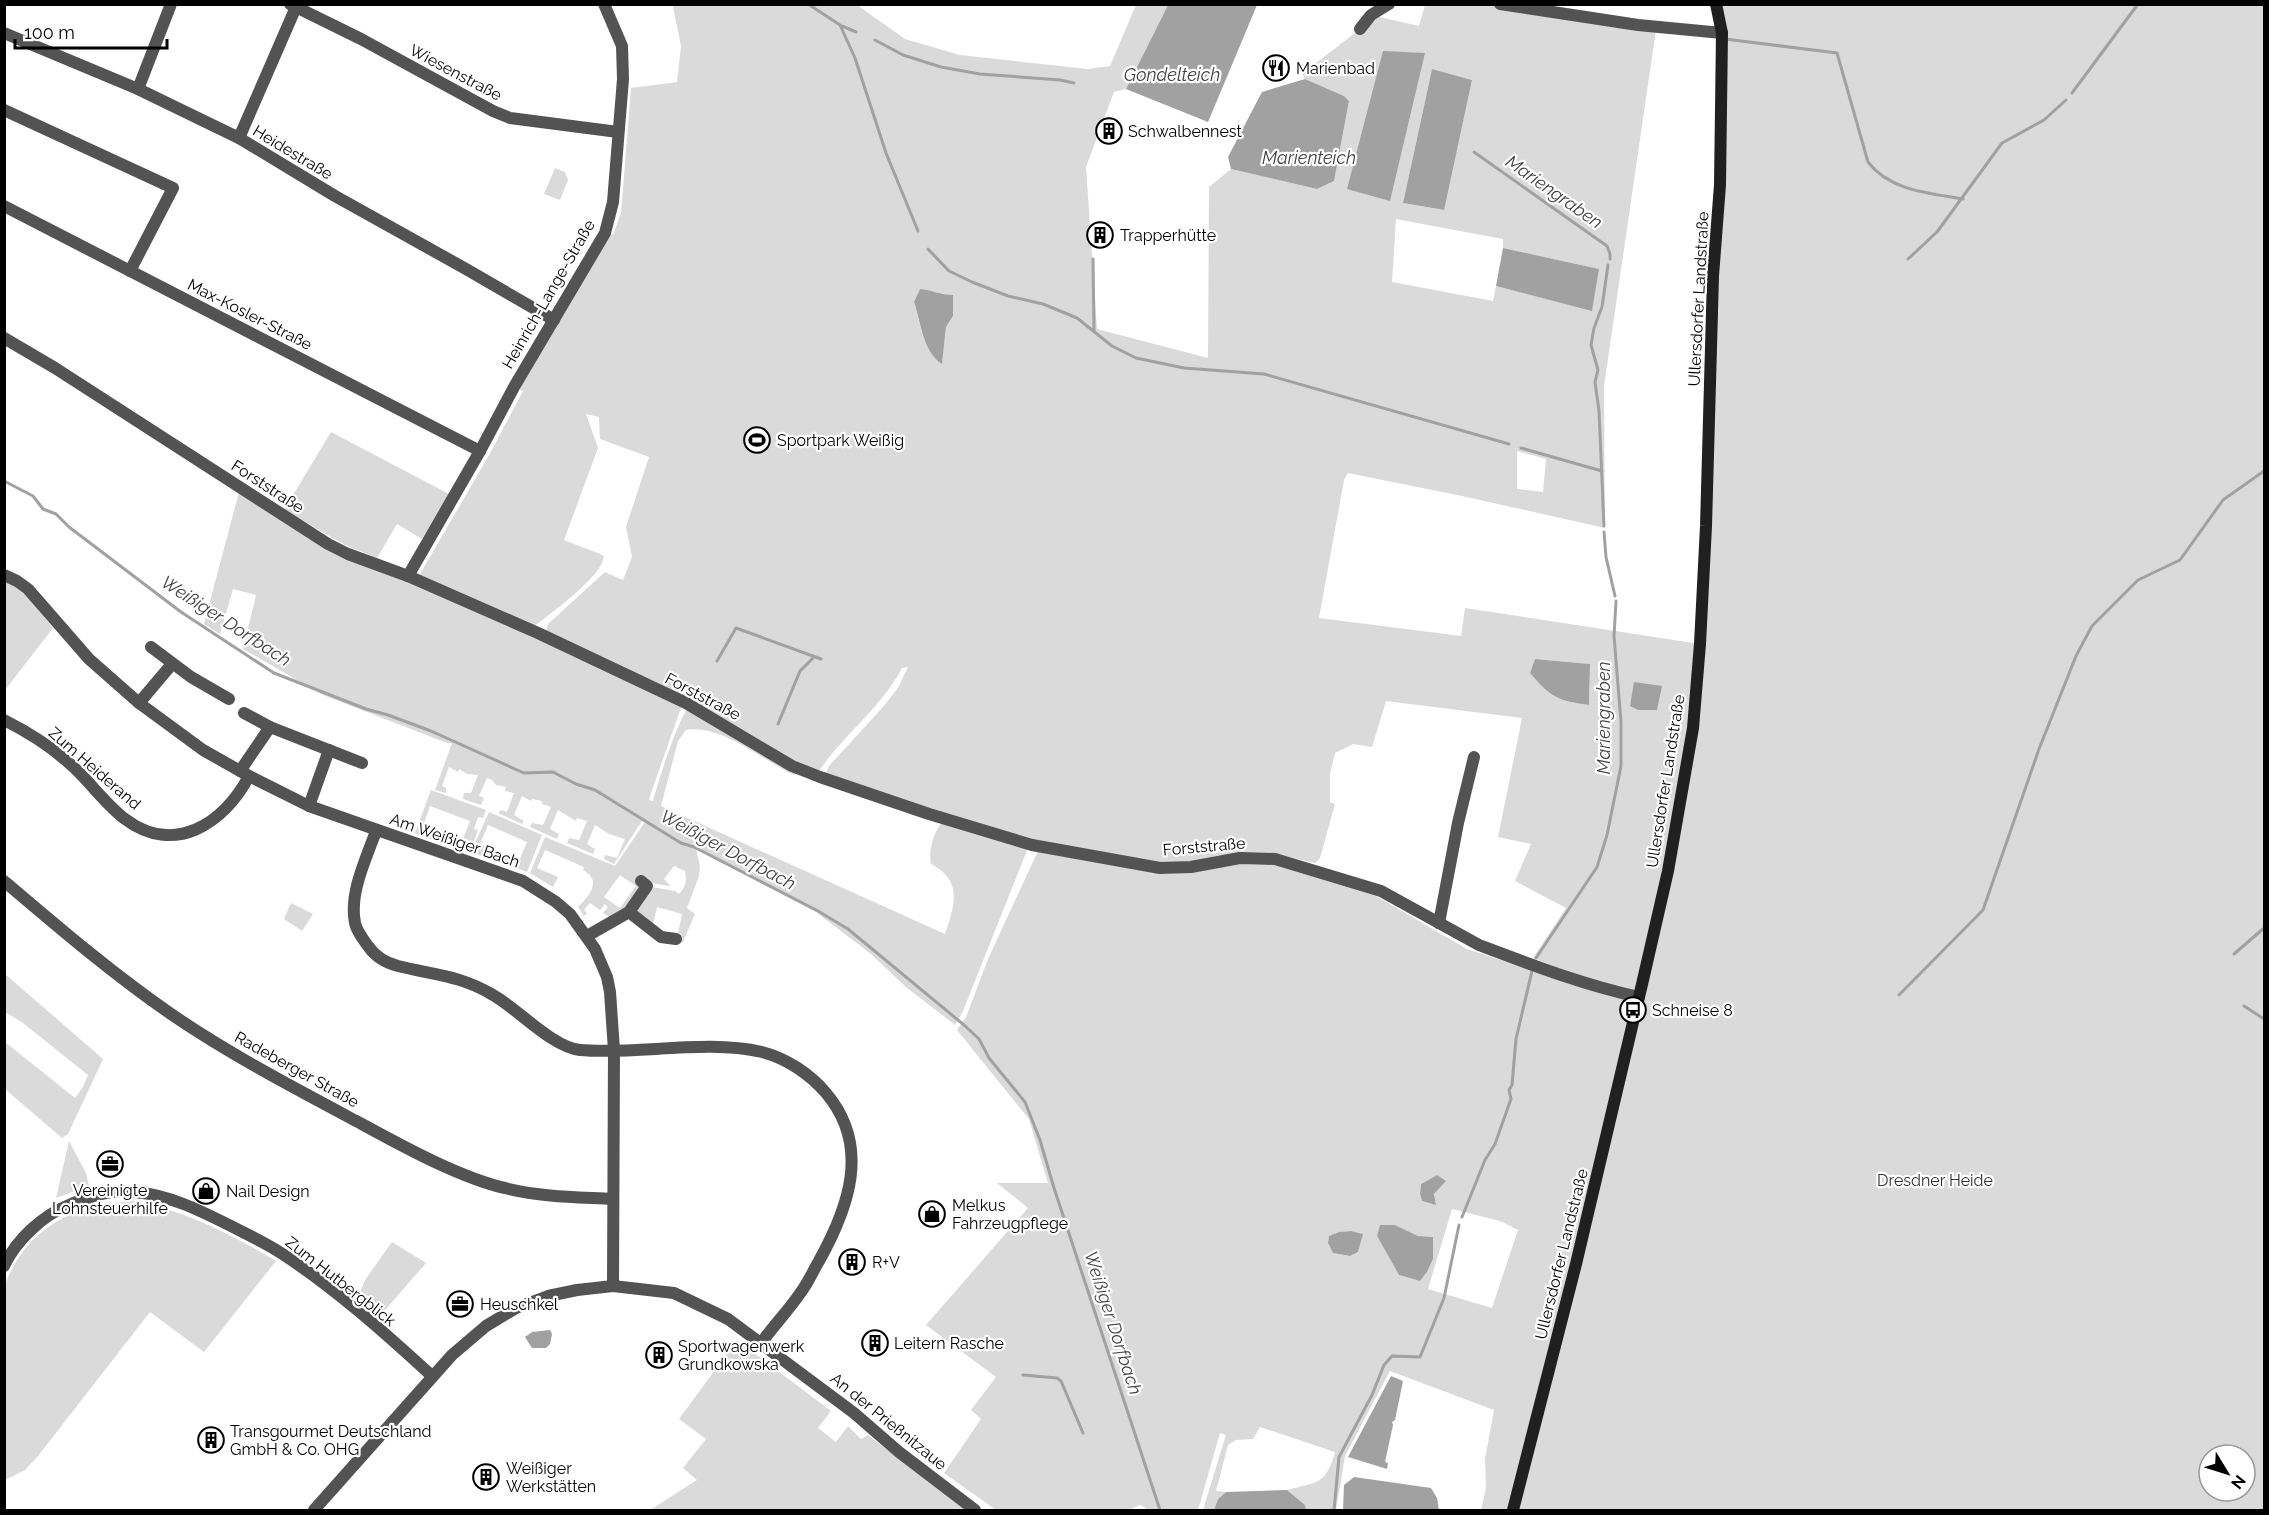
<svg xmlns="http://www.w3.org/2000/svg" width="2269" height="1515" font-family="Raleway,sans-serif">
<rect width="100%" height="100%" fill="#fff"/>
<g fill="#dadada" fill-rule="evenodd">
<path d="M1486,4L1549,12L1656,30L1604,386L1605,528L1462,496L1348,473L1344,480L1319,618L1461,636L1465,608L1700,644L1716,349L1720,185L1728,35L1722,5H2264V1510H1481L1486,1488L1485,1459L1494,1410L1390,1371L1345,1456L1336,1510H1306L1305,1505L1287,1490C1317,1482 1326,1485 1335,1452L1260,1427L1253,1439L1236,1440L1228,1445L1216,1491L1226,1492L1218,1499L1214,1510H1203L1226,1435L1220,1433L1198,1510H1149L1140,1505L1129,1510H996L944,1473L981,1419L971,1410L996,1377L926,1325L1028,1208L997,1183H1048L1029,1119L957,1030L966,1017L988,959L1038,851L1164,874L1194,872L1241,864L1274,865L1376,896L1467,949L1562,980L1564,970L1533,958L1566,908L1515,881L1531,844L1498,837L1522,718L1386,701L1372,747L1353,744L1335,753L1330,774V802L1335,804L1320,858L1315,863L1277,854H1239L1189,863H1160L1032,840L946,815L826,773L829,766L883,707L898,688L908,667L902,668C881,708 844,734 819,771C790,763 765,744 739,728L734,735L795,773L794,775C764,761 720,723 686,730L678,741L661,806L945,934C955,904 963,881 931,864C928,853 934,829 943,822L1028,848L963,1011L955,1025L906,987L871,954L816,912L696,849L700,866L699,876L687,908L695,914L683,942L677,945L681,933H678L682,914L657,907L653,925L658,926L657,931L637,914L639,906L652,887L675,891L679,894C686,886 687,881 685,871L674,866L664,879L670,885L669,886L651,883L640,875L636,881L643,887L627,907L609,917L603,913L608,907L605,904L600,910L590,903L584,910L587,913L584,916L578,907C589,896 603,881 583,870L584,867L545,850L537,868L558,877L553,887L530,873L545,837L615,866L645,822L642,821L614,864L604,859L605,855L617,858L625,839L609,834L595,825L587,844L595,849L593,854L567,843L569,838L579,840L587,821L577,818L576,821L558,810L550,829L559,834L557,839L530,827L532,823L543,825L551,807L542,804V801L532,799L531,801L522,796L514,815L524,821L522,824L498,813L501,810L507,812L514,793L505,791L506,787L496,785L492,780L487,778L479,796L484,798L481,805L463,799L464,793H471L478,775L467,774L459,769L458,772L449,767L442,786L446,788V793L435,790L452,743H447L323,695L243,649L256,595L233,589L220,634L204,624L239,492L319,544L533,636L682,705L651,793L649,800L653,801C660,776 677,721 692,701L548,634L546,631L548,624L605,572L623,580L632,557L626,527L649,457L600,439L599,417L586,414L598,448L564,540L600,554L604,556C602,577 553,611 536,625C510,625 448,591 422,578L420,574L488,457L523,391L514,387L605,233L613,235L621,213L631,88L677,82L681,46L673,7L674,5H857L905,39L960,55L1088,69L1110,66L1136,5H1168L1126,89L1114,92L1086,167L1097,329L1208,358L1209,187L1231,169L1317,189L1334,181L1349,101L1344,96L1305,79L1302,74L1360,29L1371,15L1419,26L1425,5ZM1432,69L1472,80L1443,210L1403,203ZM1396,219L1503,239V248L1598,269L1592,310L1496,286L1493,301L1392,282ZM920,289C932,290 941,294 953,296V316L946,327L942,363C923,352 920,322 914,302ZM1517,451L1546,459L1543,492L1517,489ZM1535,659L1590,664L1589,705C1558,701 1550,697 1530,673ZM620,875L636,886L620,908L604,897ZM1437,1175L1445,1182L1434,1194L1436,1205L1422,1201L1420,1194L1421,1184ZM1452,1209L1500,1221L1518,1230L1492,1308L1428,1289ZM1395,1225L1418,1236L1433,1237V1259L1427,1272L1420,1281L1399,1275L1377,1236L1380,1226ZM1351,1231L1362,1234L1358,1252L1350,1256L1333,1253L1328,1243L1329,1236L1339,1232ZM2209,1455H2245V1491H2209Z"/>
<polygon points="555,168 565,172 568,180 560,200 544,194"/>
<polygon points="331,432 449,494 422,539 397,524 377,558 345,545 284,510"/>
<path d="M5,582C26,589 39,611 53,628L5,690Z"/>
<polygon points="431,790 486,810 483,818 478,817 474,829 478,830 473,844 469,843 468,845 446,837 446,835 462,841 470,821 430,806 423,826 442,833 438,842 415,833"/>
<polygon points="489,812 542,835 527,872 498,861 502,853 519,861 527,842 488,825 480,844 499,852 495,861 471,852"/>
<polygon points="291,903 313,914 302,931 284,919"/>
<polygon points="5,974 103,1059 68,1134 62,1138 5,1089 5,1042 75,1098 83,1087 88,1075 23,1023 5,1012"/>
<polygon points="69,1141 86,1173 89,1186 56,1198"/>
<path d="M132,1201C185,1210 230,1234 276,1261L204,1352L150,1312L38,1456L25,1470L5,1480L4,1287C26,1227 72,1206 132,1201Z"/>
<polygon points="392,1242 426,1263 379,1317 358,1298 365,1280"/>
<polygon points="737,1340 831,1411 818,1428 836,1442 848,1426 861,1439 868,1435 966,1510 650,1510 697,1480 683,1468 706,1439 679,1419"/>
</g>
<g fill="#a1a1a1">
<polygon points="1168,5 1257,5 1208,122 1126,89"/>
<polygon points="1383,51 1425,53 1390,201 1347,189"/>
<polygon points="1432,69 1472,80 1444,210 1403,203"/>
<polygon points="1305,79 1344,96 1349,101 1334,181 1317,189 1231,169 1228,157 1262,92"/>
<polygon points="1503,248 1599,269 1592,311 1496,286"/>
<path d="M920,289C932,290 941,295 953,295V316L946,327L942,364C923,352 921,323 914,302Z"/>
<path d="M1535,659L1590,664L1589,705C1558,701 1550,697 1530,673Z"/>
<polygon points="1634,682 1662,686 1657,710 1638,710 1630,706"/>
<polygon points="1437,1175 1446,1181 1434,1194 1436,1205 1422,1201 1420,1194 1421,1184"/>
<polygon points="1380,1225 1395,1225 1418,1236 1433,1237 1433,1259 1427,1272 1420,1281 1399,1275 1377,1236"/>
<polygon points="1351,1231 1363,1234 1358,1252 1350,1256 1333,1253 1328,1243 1329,1236 1339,1232"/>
<polygon points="550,1330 552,1334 550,1344 546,1348 532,1348 525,1337 532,1332"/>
<polygon points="1391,1376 1403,1381 1395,1420 1392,1422 1393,1425 1385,1462 1388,1463 1387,1469 1348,1457"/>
<polygon points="1354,1477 1431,1488 1437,1498 1439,1510 1343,1510 1344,1485"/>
<polygon points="1287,1490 1305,1505 1306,1510 1214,1510 1218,1499 1226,1492"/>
</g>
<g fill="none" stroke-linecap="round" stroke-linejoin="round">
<g stroke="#a1a1a1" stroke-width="3">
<polyline points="808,4 840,25 855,58 886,153 918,231"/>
<polyline points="842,26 856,32"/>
<path d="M1725,39L1837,53L1868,162C1890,191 1930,193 1963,199"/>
<polyline points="875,40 903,55 941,67 980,74 1060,80 1074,83"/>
<polyline points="2072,93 2138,4"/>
<polyline points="1474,152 1607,246 1610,254 1610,259"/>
<polyline points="928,249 949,271 972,282 1008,296 1043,304 1077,318 1112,346 1136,358 1184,368 1264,374 1509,444"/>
<polyline points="1093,259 1094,331"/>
<polyline points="1908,259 1937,232 2002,143 2044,120 2066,100"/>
<polyline points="1521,448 1602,471"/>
<polyline points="4,481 33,496 43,509 56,514 69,527 181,612 274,673 366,709 388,715 431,731 524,773 553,772 576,784 595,790 681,843 694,847 818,911 848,929 964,1025 979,1039 989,1058 1025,1102 1040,1140 1054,1188 1160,1510"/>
<polyline points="1604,526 1599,411 1595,382 1598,370 1591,345 1594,328 1602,307 1608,265"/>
<polyline points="1604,532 1606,557 1615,596"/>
<polyline points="717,661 736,628 821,659"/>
<polyline points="778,724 800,671 814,657"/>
<polyline points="2234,954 2264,928"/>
<polyline points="1536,958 1597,867 1607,835 1621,766 1621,722 1614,636 1616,601"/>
<polyline points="1899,995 1983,910 2039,749 2076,656 2092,626 2138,580 2180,560 2223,500 2264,471"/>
<polyline points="2244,1006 2264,1019"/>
<polyline points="1462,1217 1485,1160 1495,1144 1511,1099 1509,1090 1512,1085 1516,1039 1532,971"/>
<polyline points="1023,1375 1057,1378 1061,1381 1083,1433"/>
<polyline points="1334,1510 1339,1457 1372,1395 1384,1365 1392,1356 1420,1357 1444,1298 1459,1225"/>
</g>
<g stroke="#535353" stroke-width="12">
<polyline points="290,4 361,39 493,111 510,118 618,132"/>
<polyline points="1500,4 1638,25 1722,33"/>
<polyline points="1360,29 1371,15 1389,4"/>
<polyline points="4,33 138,89 239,138 335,196 466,269 554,320"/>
<polyline points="138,89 171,4"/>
<polyline points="4,110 173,188 130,271"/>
<polyline points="239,138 296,7"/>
<polyline points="4,206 480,451"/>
<path d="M4,338L55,368L328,544L348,554L408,576L538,633L686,703L792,766L820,777L929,814L1032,845L1160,868L1191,867L1240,858L1275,859L1381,891L1479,945C1532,965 1584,985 1639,997"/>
<polyline points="4,575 17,581 28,589 89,659 139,703 203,750 249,776 309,806 523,881 556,902 570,914 595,949 607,977 610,992 614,1050 613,1286"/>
<polyline points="408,576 480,451 514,387 605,233 613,202 623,79 622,46 604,4"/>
<polyline points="151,647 191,677 229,699"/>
<polyline points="139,703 172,664"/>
<polyline points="244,713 270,727 362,763"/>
<path d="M4,720C28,732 50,746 69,763C89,780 104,803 125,819C174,856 224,824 249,776"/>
<polyline points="240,771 270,727"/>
<polyline points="309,806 329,750"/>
<path d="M376,831C366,859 349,893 355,923C357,932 363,939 368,946C375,956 386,963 398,966C433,975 460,975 493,995C518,1009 552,1047 580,1050C637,1055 706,1039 762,1052C786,1058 810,1074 826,1093C871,1146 849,1207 819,1261C813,1271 808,1283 801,1292C789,1310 774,1325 762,1342"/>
<path d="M4,881C58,927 113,974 171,1014C231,1055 296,1089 360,1123C402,1146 462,1179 509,1189C543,1197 578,1197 613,1199"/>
<polyline points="629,912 661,937 676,939"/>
<polyline points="1439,923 1458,823 1474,757"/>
<polyline points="587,936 629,912 647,886 641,881"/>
<path d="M4,1266C16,1240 43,1215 69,1205C90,1196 113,1189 135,1192C169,1195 199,1210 229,1225C246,1234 264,1242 281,1253C335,1288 385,1333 432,1376"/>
</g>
<polyline stroke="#535353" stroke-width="12" points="314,1510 452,1355 486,1326 516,1308 548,1296 577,1290 613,1286 674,1293 728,1319 854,1413 899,1452 975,1510"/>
<polyline stroke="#202020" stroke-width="12" points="1513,1510 1576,1264 1643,980 1668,871 1693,728 1700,644 1706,526 1713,276 1720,185 1722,33 1716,4"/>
</g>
<defs>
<g id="restaurant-ring" transform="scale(1.35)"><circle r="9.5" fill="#fff" stroke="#000" stroke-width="1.5"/><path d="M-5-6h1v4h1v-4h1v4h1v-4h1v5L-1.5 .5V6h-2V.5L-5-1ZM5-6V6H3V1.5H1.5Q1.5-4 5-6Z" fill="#000"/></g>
<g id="building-ring" transform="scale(1.35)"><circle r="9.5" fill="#fff" stroke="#000" stroke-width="1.5"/><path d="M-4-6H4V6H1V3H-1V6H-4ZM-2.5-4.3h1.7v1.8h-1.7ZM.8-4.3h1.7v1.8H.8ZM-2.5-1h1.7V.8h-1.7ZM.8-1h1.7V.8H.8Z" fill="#000"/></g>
<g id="stadium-ring" transform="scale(1.35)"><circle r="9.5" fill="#fff" stroke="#000" stroke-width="1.5"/><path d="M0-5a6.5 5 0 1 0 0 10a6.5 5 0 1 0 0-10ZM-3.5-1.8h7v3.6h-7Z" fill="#000"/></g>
<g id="bus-ring" transform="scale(1.35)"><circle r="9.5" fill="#fff" stroke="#000" stroke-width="1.5"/><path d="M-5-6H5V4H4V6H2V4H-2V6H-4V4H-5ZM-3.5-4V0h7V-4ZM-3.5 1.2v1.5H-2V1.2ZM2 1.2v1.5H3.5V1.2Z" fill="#000"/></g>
<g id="office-ring" transform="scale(1.35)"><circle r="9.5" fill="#fff" stroke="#000" stroke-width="1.5"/><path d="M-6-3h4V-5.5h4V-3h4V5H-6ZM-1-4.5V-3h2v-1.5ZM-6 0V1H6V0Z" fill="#000"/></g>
<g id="shop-ring" transform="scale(1.35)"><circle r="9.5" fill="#fff" stroke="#000" stroke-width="1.5"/><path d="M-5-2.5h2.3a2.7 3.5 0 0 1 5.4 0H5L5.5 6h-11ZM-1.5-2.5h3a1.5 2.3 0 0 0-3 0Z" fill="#000"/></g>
</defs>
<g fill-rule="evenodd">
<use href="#restaurant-ring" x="1276" y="68"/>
<use href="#building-ring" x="1109" y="131"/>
<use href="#building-ring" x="1100" y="235"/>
<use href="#stadium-ring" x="757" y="440"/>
<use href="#bus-ring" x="1633" y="1010"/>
<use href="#office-ring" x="110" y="1164"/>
<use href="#shop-ring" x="206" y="1191"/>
<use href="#shop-ring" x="932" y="1214"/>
<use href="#building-ring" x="852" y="1262"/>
<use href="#office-ring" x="460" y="1304"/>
<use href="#building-ring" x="875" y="1343"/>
<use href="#building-ring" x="659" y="1355"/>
<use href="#building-ring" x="211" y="1440"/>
<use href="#building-ring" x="486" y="1477"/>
</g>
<g text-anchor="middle" stroke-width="4.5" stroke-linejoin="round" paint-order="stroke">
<g font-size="16" fill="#000" stroke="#fff" text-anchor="start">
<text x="1296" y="74">Marienbad</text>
<text x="1128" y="137">Schwalbennest</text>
<text x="1120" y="241">Trapperhütte</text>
<text x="777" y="446">Sportpark Weißig</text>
<text x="1652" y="1016">Schneise 8</text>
<text x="110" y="1196" text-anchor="middle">Vereinigte<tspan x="110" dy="18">Lohnsteuerhilfe</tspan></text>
<text x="226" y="1197">Nail Design</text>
<text x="952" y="1211">Melkus<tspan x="952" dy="18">Fahrzeugpflege</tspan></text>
<text x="872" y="1268">R+V</text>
<text x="480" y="1310">Heuschkel</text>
<text x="894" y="1349">Leitern Rasche</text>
<text x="678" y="1352">Sportwagenwerk<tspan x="678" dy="18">Grundkowska</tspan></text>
<text x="230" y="1437">Transgourmet Deutschland<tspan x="230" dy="18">GmbH &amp; Co. OHG</tspan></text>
<text x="506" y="1474">Weißiger<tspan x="506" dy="18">Werkstätten</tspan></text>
</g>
<g font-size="16" fill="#000" stroke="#fff">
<text transform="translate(456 72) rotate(28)" y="6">Wiesenstraße</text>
<text transform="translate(293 152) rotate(31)" y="6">Heidestraße</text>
<text transform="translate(548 294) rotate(-60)" y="6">Heinrich-Lange-Straße</text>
<text transform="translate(1698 299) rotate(-87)" y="6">Ullersdorfer Landstraße</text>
<text transform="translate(250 314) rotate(27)" y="6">Max-Kosler-Straße</text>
<text transform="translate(268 486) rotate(33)" y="6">Forststraße</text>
<text transform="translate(703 696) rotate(28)" y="6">Forststraße</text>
<text transform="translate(95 768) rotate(41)" y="6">Zum Heiderand</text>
<text transform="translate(1665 781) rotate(-81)" y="6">Ullersdorfer Landstraße</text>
<text transform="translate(455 840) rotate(19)" y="6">Am Weißiger Bach</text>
<text transform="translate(1204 846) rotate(-5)" y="6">Forststraße</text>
<text transform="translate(297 1069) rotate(29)" y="6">Radeberger Straße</text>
<text transform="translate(1561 1254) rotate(-76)" y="6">Ullersdorfer Landstraße</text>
<text transform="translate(341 1281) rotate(38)" y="6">Zum Hutbergblick</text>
<text transform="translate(889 1421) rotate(39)" y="6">An der Prießnitzaue</text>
</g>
<g font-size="16" fill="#313131" stroke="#fff">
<text x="1935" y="1186">Dresdner Heide</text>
</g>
<g font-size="18" font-style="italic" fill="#424242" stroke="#fff">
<text x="1172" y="81">Gondelteich</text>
<text x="1309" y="164">Marienteich</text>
<text transform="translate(1554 192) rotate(35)" y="6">Mariengraben</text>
<text transform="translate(226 621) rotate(33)" y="6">Weißiger Dorfbach</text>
<text transform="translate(1604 718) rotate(-90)" y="6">Mariengraben</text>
<text transform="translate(728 850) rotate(28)" y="6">Weißiger Dorfbach</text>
<text transform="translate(1113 1323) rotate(72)" y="6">Weißiger Dorfbach</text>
</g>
</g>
<rect width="2269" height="1515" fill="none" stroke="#000000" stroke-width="12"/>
<g transform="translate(2227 1473) rotate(128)"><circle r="28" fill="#ffffff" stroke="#999999" stroke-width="1.5"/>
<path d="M0-4.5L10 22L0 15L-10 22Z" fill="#000000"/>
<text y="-9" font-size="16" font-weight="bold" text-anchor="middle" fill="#000000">N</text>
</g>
<path d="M15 39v9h152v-9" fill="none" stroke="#000000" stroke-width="3"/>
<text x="24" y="39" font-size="18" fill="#000000" stroke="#ffffff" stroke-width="4.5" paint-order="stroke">100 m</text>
</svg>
